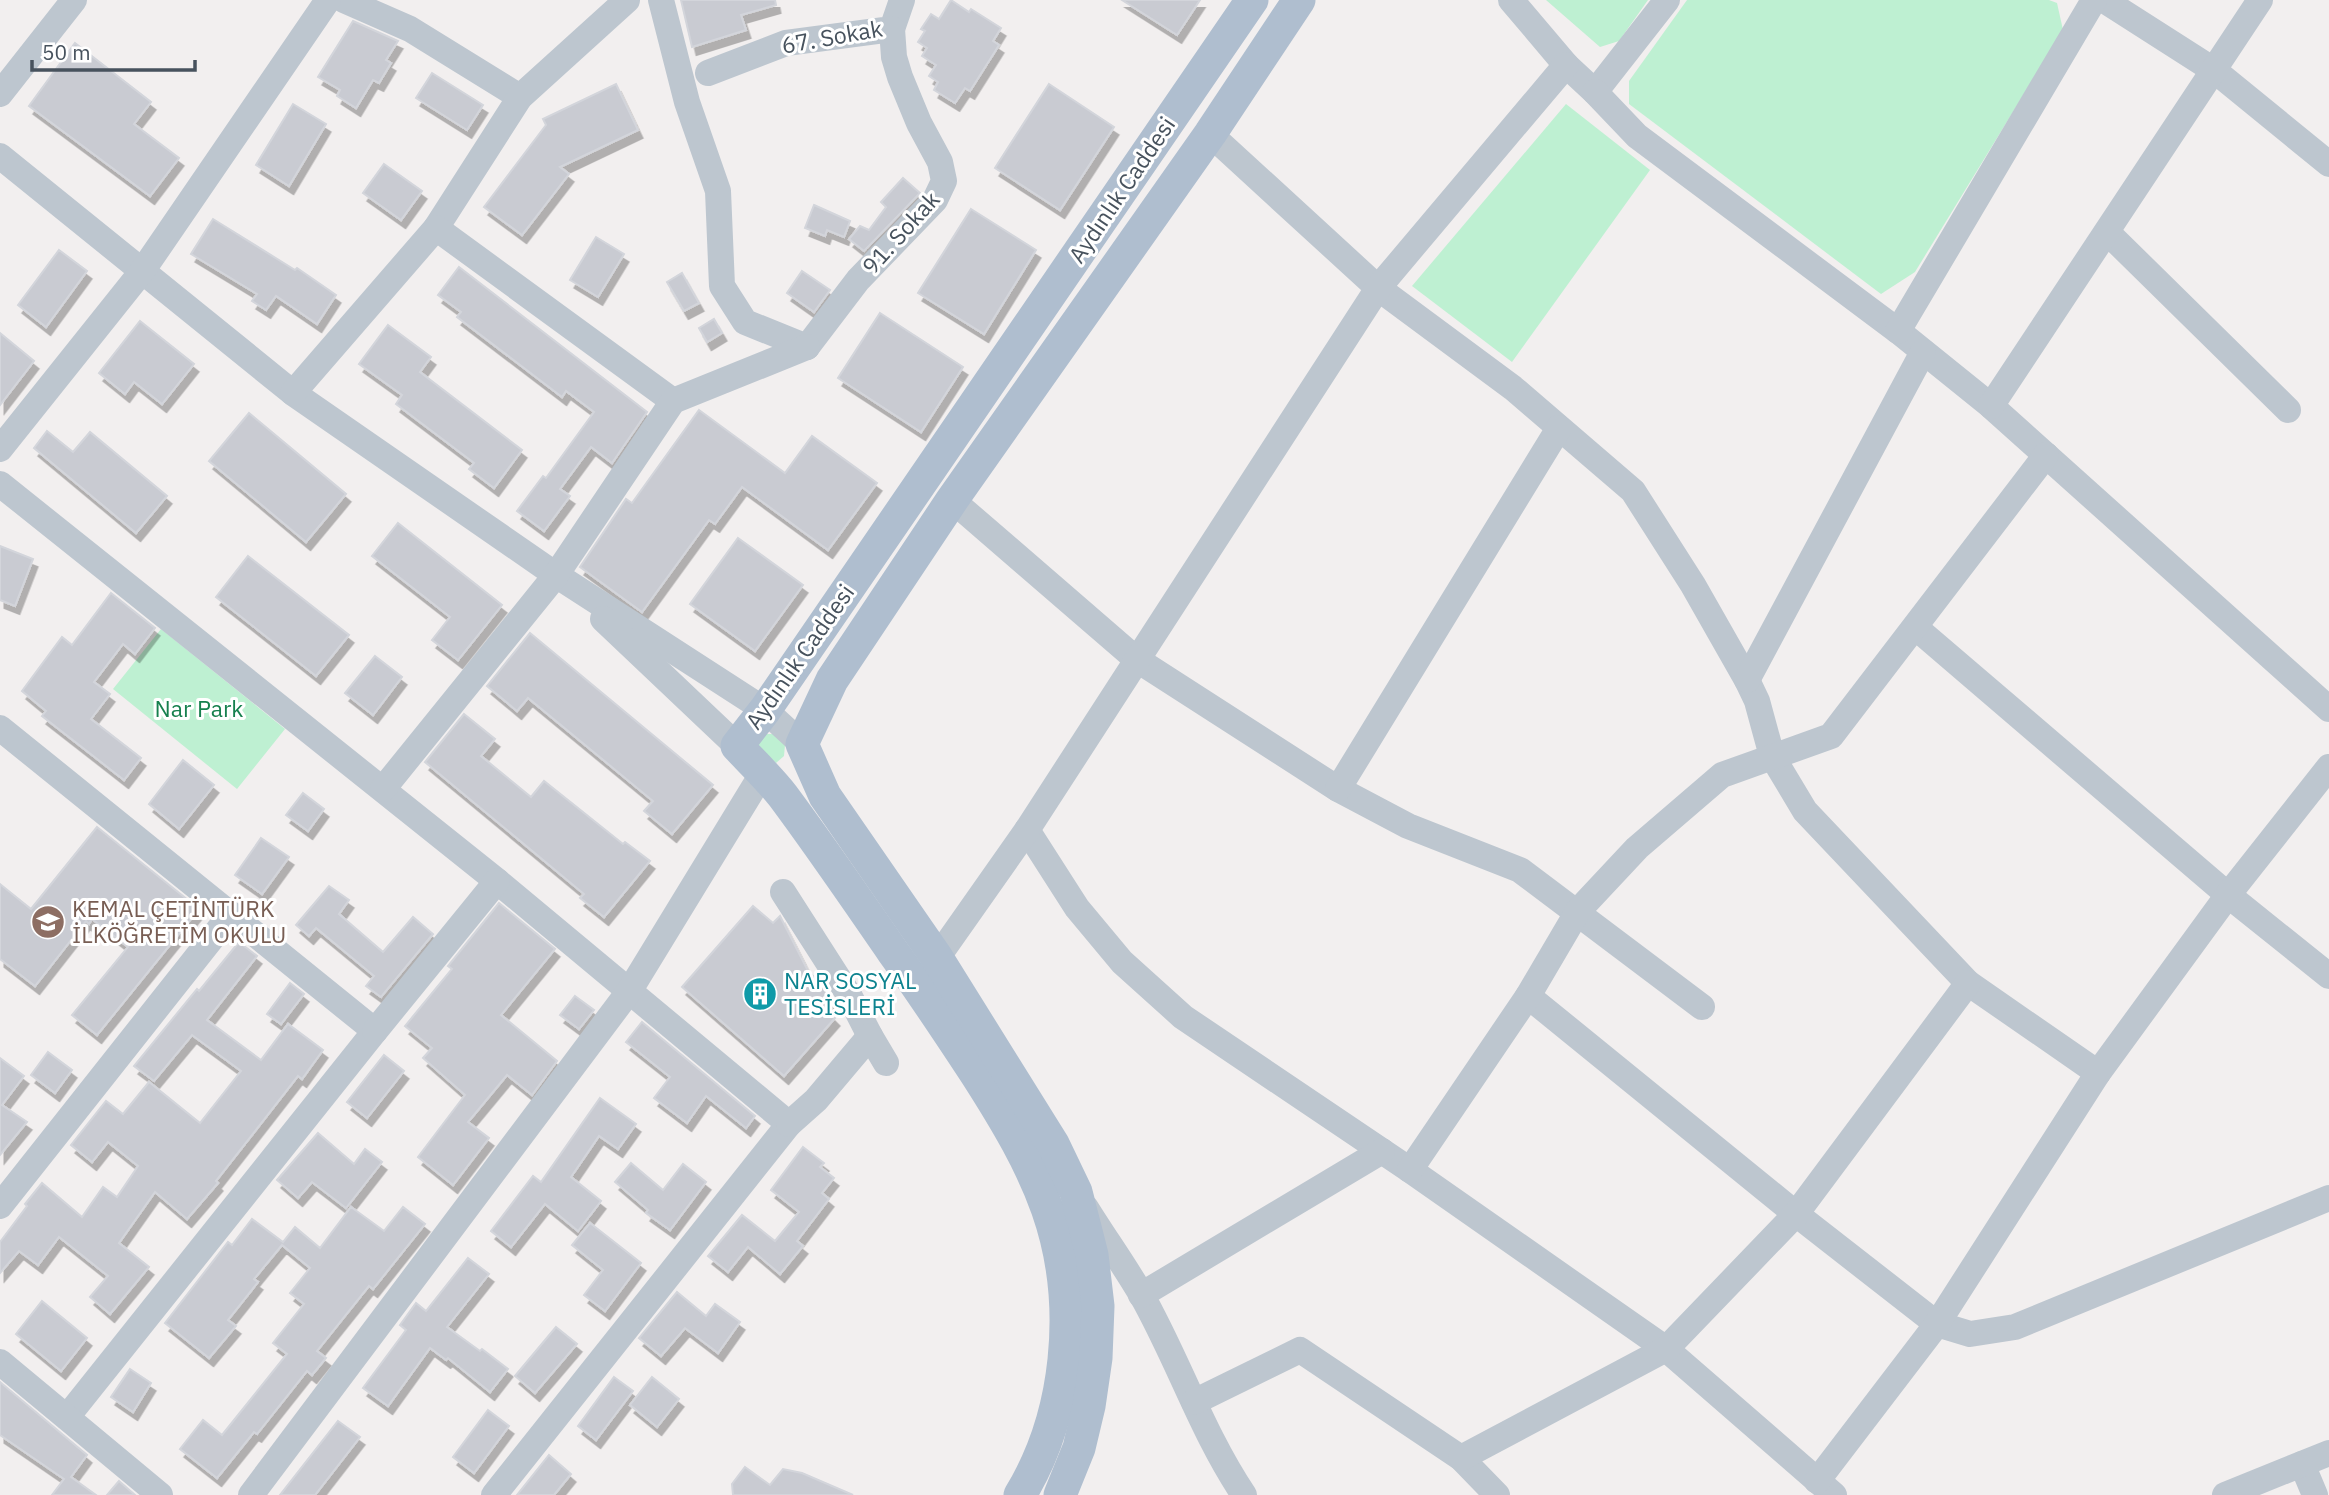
<svg xmlns="http://www.w3.org/2000/svg" width="2329" height="1495" font-family="'IBM Plex Sans',sans-serif">
<defs>
<filter id="shadow"><feDropShadow dx="4.5" dy="8" stdDeviation="0" flood-color="#0004"/></filter>
</defs>
<rect width="100%" height="100%" fill="#f2efef"/>
<g fill="#bef0d2">
<polygon points="1546,0 1648,0 1619,41 1600,47"/>
<polygon points="1687,0 2049,0 2057,3 2063,30 1915,272 1881,294 1629,104 1629,81"/>
<polygon points="1566,104 1650,170 1512,362 1412,286"/>
<polygon points="161,629 285,729 237,789 113,689"/>
<polygon points="765,734 775,734 785,745 784,756 776,763 755,744"/>
</g>
<g fill="#c9cbd2" stroke="#d3d5db" stroke-width="2" filter="url(#shadow)">
<polygon points="681,0 775,0 776,5 741,15 746,30 692,47"/>
<polygon points="951,0 969,12 971,9 1001,28 993,41 999,45 970,91 965,88 955,103 934,90 938,82 929,76 936,65 922,56 927,48 918,42 925,31 921,29 931,14 939,19"/>
<polygon points="1122,0 1200,0 1177,35"/>
<polygon points="353,21 398,41 386,60 391,63 379,83 373,80 356,108 337,96 340,90 318,77"/>
<polygon points="75,43 151,102 134,124 179,158 150,196 29,106"/>
<polygon points="432,73 483,105 467,130 416,98"/>
<polygon points="616,84 638,130 560,167 569,174 522,235 484,207 546,125 543,119"/>
<polygon points="1049,84 1114,127 1060,210 995,168"/>
<polygon points="293,104 326,124 289,186 256,165"/>
<polygon points="384,164 422,191 401,220 363,193"/>
<polygon points="903,178 920,193 864,251 849,239 860,226 869,230 886,207 881,202"/>
<polygon points="814,205 850,221 844,237 827,230 825,236 805,228"/>
<polygon points="971,209 1036,250 984,334 918,293"/>
<polygon points="213,219 295,270 297,268 336,295 317,324 276,296 266,310 252,301 257,294 191,254"/>
<polygon points="596,237 624,254 598,297 570,280"/>
<polygon points="59,250 87,271 46,327 18,305"/>
<polygon points="459,267 647,412 612,463 591,447 560,489 570,496 544,531 517,511 543,476 546,478 594,412 566,391 562,397 457,317 461,312 438,295"/>
<polygon points="802,271 830,290 814,312 787,293"/>
<polygon points="682,273 699,303 684,311 667,282"/>
<polygon points="880,313 963,367 921,432 838,378"/>
<polygon points="714,319 722,333 707,342 699,328"/>
<polygon points="140,321 194,364 162,404 134,382 125,394 99,373"/>
<polygon points="388,325 431,357 420,372 522,450 494,488 469,469 474,463 396,404 402,395 359,364"/>
<polygon points="0,333 34,361 0,405"/>
<polygon points="699,410 785,473 812,436 877,483 828,550 742,487 715,524 709,520 642,612 580,567 626,499 632,503"/>
<polygon points="249,413 346,494 306,542 209,461"/>
<polygon points="47,431 73,452 90,432 167,496 136,533 34,448"/>
<polygon points="398,523 502,605 458,660 432,640 450,617 372,556"/>
<polygon points="738,538 803,585 755,651 690,604"/>
<polygon points="0,546 33,559 15,606 0,600"/>
<polygon points="248,556 349,635 316,676 216,597"/>
<polygon points="111,593 155,628 135,654 123,644 94,682 110,694 91,719 141,758 124,780 42,716 46,711 22,691 62,637 72,645"/>
<polygon points="530,633 713,785 672,834 644,811 653,801 528,698 517,711 487,686"/>
<polygon points="375,656 402,677 373,715 345,693"/>
<polygon points="464,714 495,739 481,756 531,797 544,781 623,844 625,842 650,861 604,917 580,898 584,894 425,762"/>
<polygon points="183,760 214,785 179,829 149,804"/>
<polygon points="303,793 324,809 308,831 286,815"/>
<polygon points="97,827 199,909 97,1035 72,1015 128,947 92,919 89,924 86,921 35,986 0,959 0,884 31,909"/>
<polygon points="261,838 289,857 262,894 235,875"/>
<polygon points="329,886 349,900 339,914 383,952 413,917 433,934 381,997 366,986 374,976 316,928 309,936 296,925"/>
<polygon points="499,903 555,949 501,1015 557,1061 532,1095 507,1075 468,1122 489,1138 453,1185 418,1157 465,1095 423,1058 432,1048 405,1026 452,969 448,966"/>
<polygon points="753,906 773,923 780,916 808,971 828,991 835,1002 827,1010 835,1018 784,1076 682,987"/>
<polygon points="239,942 257,956 207,1020 261,1060 288,1024 323,1050 302,1079 298,1076 216,1181 218,1183 187,1219 155,1192 119,1243 149,1267 110,1314 90,1297 108,1276 59,1237 38,1265 19,1251 0,1273 0,1242 27,1206 25,1204 42,1183 82,1217 103,1187 117,1197 138,1166 108,1142 92,1162 71,1145 106,1101 123,1114 149,1082 200,1123 241,1071 192,1035 154,1081 134,1066 197,989 199,991"/>
<polygon points="290,983 304,994 281,1024 267,1014"/>
<polygon points="575,996 594,1010 579,1029 560,1015"/>
<polygon points="642,1022 755,1116 746,1128 706,1096 687,1123 654,1098 670,1077 626,1042"/>
<polygon points="48,1052 72,1070 55,1093 31,1075"/>
<polygon points="384,1055 404,1071 367,1118 347,1102"/>
<polygon points="0,1058 24,1076 2,1105 27,1122 0,1155"/>
<polygon points="600,1098 636,1124 618,1149 599,1136 571,1177 601,1201 578,1231 545,1204 511,1247 491,1231 533,1176 541,1182"/>
<polygon points="318,1133 354,1164 365,1149 382,1162 346,1208 312,1182 298,1198 277,1180"/>
<polygon points="803,1147 824,1163 820,1167 834,1178 822,1193 829,1199 797,1241 803,1246 780,1274 748,1247 728,1272 708,1256 742,1215 775,1241 799,1212 771,1190"/>
<polygon points="631,1163 663,1190 683,1164 706,1182 670,1230 646,1213 648,1210 615,1182"/>
<polygon points="351,1207 384,1231 403,1207 425,1224 373,1289 369,1286 317,1351 326,1358 312,1375 307,1371 257,1434 254,1432 217,1478 180,1449 203,1420 222,1435 287,1354 273,1343 304,1304 290,1293 310,1268 282,1245 254,1279 258,1282 228,1320 236,1326 209,1358 165,1323 228,1242 232,1245 252,1219 283,1242 295,1227 320,1248"/>
<polygon points="590,1223 641,1263 605,1311 584,1295 603,1270 572,1245"/>
<polygon points="468,1258 489,1274 447,1327 480,1351 482,1349 508,1369 490,1392 448,1358 446,1360 430,1348 388,1406 363,1388 406,1330 400,1325 416,1303 426,1311"/>
<polygon points="677,1292 706,1316 715,1304 740,1322 718,1353 685,1328 661,1356 639,1338"/>
<polygon points="42,1301 87,1338 61,1371 16,1334"/>
<polygon points="556,1327 577,1344 535,1393 515,1376"/>
<polygon points="130,1369 151,1383 133,1412 111,1397"/>
<polygon points="614,1377 633,1391 596,1440 578,1426"/>
<polygon points="652,1377 679,1399 657,1427 630,1405"/>
<polygon points="0,1382 87,1455 71,1477 96,1495 52,1495 64,1479 0,1435"/>
<polygon points="488,1410 509,1426 474,1473 453,1457"/>
<polygon points="338,1421 360,1437 315,1495 280,1495"/>
<polygon points="549,1455 571,1474 554,1495 517,1495"/>
<polygon points="745,1467 770,1485 783,1469 802,1473 853,1495 733,1495 732,1484"/>
<polygon points="119,1481 135,1495 107,1495"/>
</g>
<g fill="none" stroke-linecap="round" stroke-linejoin="round">
<g stroke="#bdc6cf" stroke-width="26">
<polyline points="344,0 410,29 520,97"/>
<polyline points="661,0 687,102 718,191 722,286 745,322 807,347"/>
<polyline points="1511,0 1566,65 1595,92 1667,0"/>
<polyline points="2104,0 2215,71 2329,164"/>
<polyline points="708,73 786,43 892,29 902,0"/>
<polyline points="1595,92 1637,136 1898,331 1991,406 2329,709"/>
<polyline points="0,94 74,0"/>
<polyline points="1210,134 1378,288 1513,388 1633,491 1693,585 1747,680 1757,701 1772,756 1805,811 1968,983 2098,1073"/>
<polyline points="0,156 293,393 556,575 765,710 802,744"/>
<polyline points="436,228 520,97 627,0"/>
<polyline points="2107,232 2288,410"/>
<polyline points="1898,331 2094,0"/>
<polyline points="807,347 858,280 935,200 944,181 940,162 919,123 900,77 894,57 892,29"/>
<polyline points="293,393 436,228 673,401"/>
<polyline points="1991,406 2260,0"/>
<polyline points="0,449 143,270 328,0"/>
<polyline points="0,484 497,881 789,1124 494,1495"/>
<polyline points="952,500 1136,659 1338,789 1408,826 1520,870 1702,1007"/>
<polyline points="603,619 737,746"/>
<polyline points="1915,627 2228,895 2329,976"/>
<polyline points="1747,680 1923,352"/>
<polyline points="0,728 375,1031 67,1417"/>
<polyline points="383,789 556,575 673,401 807,347"/>
<polyline points="1338,789 1559,428"/>
<polyline points="1027,830 1077,908 1122,962 1183,1017 1410,1170 1666,1349 1834,1495"/>
<polyline points="783,892 849,995 870,1036"/>
<polyline points="937,958 1027,830 1378,288 1566,65"/>
<polyline points="1528,996 1796,1214 1937,1324 1970,1334 2015,1327 2329,1198"/>
<polyline points="375,1031 497,881"/>
<polyline points="789,1124 816,1100 870,1036 886,1063"/>
<polyline points="1410,1170 1528,996 1578,911 1637,848 1722,775 1831,736 2046,455"/>
<polyline points="0,1206 231,914"/>
<path d="M1086,1208C1104,1237 1124,1265 1141,1294C1178,1359 1202,1433 1244,1495"/>
<polyline points="1141,1295 1382,1151"/>
<polyline points="0,1362 160,1495"/>
<polyline points="1194,1402 1300,1350 1461,1458 1497,1495"/>
<polyline points="1461,1458 1666,1349 1796,1214 1968,983"/>
<polyline points="2302,1464 2315,1495"/>
<polyline points="1817,1481 1937,1324 2098,1073 2228,895 2329,767"/>
<polyline points="251,1495 630,990 762,774"/>
<polyline points="2225,1495 2329,1453"/>
</g>
<g stroke="#afbecf" stroke-width="33">
<path d="M1020,1495C1045,1454 1059,1408 1064,1360C1076,1244 1037,1169 976,1074C949,1033 922,992 893,952C857,900 821,847 783,796C769,778 752,762 737,746L765,710L1252,0"/>
<polyline points="1060,1495 1079,1448 1089,1406 1096,1358 1098,1306 1092,1255 1076,1192 1053,1144 937,958 825,796 802,744 832,680 952,500 1210,134 1299,0"/>
</g>
</g>
<defs>
<g id="school-disc" transform="scale(1.75)"><circle r="9.5" fill="#8d6e63" stroke="#fff"/><path d="M0-5L7-2L0 1L-7-2ZM-4 1L0 2.5L4 1V4Q0 6-4 4Z" fill="#fff"/></g>
<g id="building-disc" transform="scale(1.75)"><circle r="9.5" fill="#0f9aa8" stroke="#fff"/><path d="M-4-6H4V6H1V3H-1V6H-4ZM-2.5-4.3h1.7v1.8h-1.7ZM.8-4.3h1.7v1.8H.8ZM-2.5-1h1.7V.8h-1.7ZM.8-1h1.7V.8H.8Z" fill="#fff"/></g>
</defs>
<g fill-rule="evenodd">
<use href="#school-disc" x="48" y="922"/>
<use href="#building-disc" x="760" y="994"/>
</g>
<g text-anchor="middle" stroke-width="6" stroke-linejoin="round" paint-order="stroke">
<g font-size="23" fill="#47525d" stroke="#fff">
<text transform="translate(832 37) rotate(-10)" y="8">67. Sokak</text>
<text transform="translate(1122 190) rotate(-56)" y="8">Aydınlık Caddesi</text>
<text transform="translate(901 233) rotate(-48)" y="8">91. Sokak</text>
<text transform="translate(800 657) rotate(-55)" y="8">Aydınlık Caddesi</text>
</g>
<g font-size="23" fill="#16804e" stroke="#fff">
<text x="199" y="717">Nar Park</text>
</g>
<g font-size="23" fill="#785e54" stroke="#fff" text-anchor="start">
<text x="72" y="917">KEMAL ÇETİNTÜRK<tspan x="72" dy="26">İLKÖĞRETİM OKULU</tspan></text>
</g>
<g font-size="23" fill="#0d838f" stroke="#fff" text-anchor="start">
<text x="784" y="989">NAR SOSYAL<tspan x="784" dy="26">TESİSLERİ</tspan></text>
</g>
</g>
<path d="M32 60v10h163v-10" fill="none" stroke="#47525d" stroke-width="3.5"/>
<text x="42" y="60" font-size="21" fill="#47525d" stroke="#ffffff" stroke-width="5" paint-order="stroke">50 m</text>
</svg>
